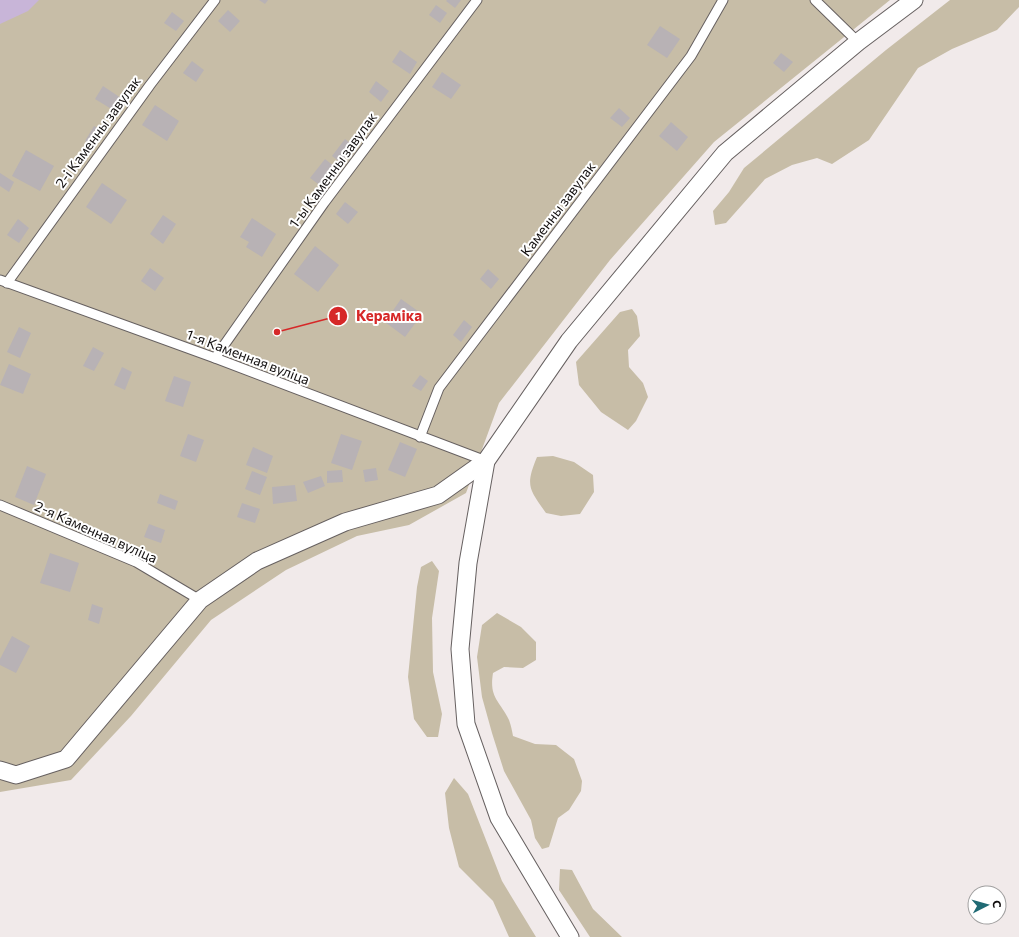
<svg xmlns="http://www.w3.org/2000/svg" width="1019" height="937" font-family="Commissioner,sans-serif">
<rect width="100%" height="100%" fill="#f1eaea"/>
<g fill="#c7bda7">
<polygon points="0,0 890,0 714,142 610,260 499,403 466,493 409,525 357,536 286,570 211,620 131,716 71,780 0,792"/>
<polygon points="950,0 1019,0 1019,7 997,30 952,49 918,68 869,140 832,164 817,158 792,165 765,179 726,223 715,225 713,211 729,192 744,168 886,50"/>
<polygon points="632,309 637,316 640,336 628,350 629,367 643,383 648,397 636,421 628,430 601,412 579,385 576,362 620,312"/>
<path d="M553,456L574,462L593,475L594,492L580,514L561,516L546,513C529,489 525,486 537,457Z"/>
<polygon points="432,561 439,571 432,618 433,672 442,714 438,737 427,737 414,719 408,677 417,587 421,567"/>
<path d="M497,613L521,627L536,642V660L523,668L504,667L493,673C489,698 499,700 509,720C511,725 512,731 513,736L535,744L556,745L574,759L582,781L581,791L569,810L558,818L549,847L542,849L535,838L531,820L504,771L492,733L482,697L477,657L482,625Z"/>
<polygon points="454,778 468,794 502,881 536,937 509,937 493,901 459,867 449,828 445,793"/>
<polygon points="560,869 572,870 593,909 622,937 590,937 559,890"/>
</g>
<polygon fill="#c8b5d8" points="0,0 39,0 28,11 0,24"/>
<g fill="#b8b2b5">
<polygon points="259,0 268,0 265,4"/>
<polygon points="447,0 461,0 455,8 446,1"/>
<polygon points="436,5 447,13 440,23 429,15"/>
<polygon points="228,10 240,21 230,32 218,21"/>
<polygon points="172,12 184,21 176,31 164,23"/>
<polygon points="660,26 680,39 667,58 647,45"/>
<polygon points="400,50 417,62 410,74 392,62"/>
<polygon points="781,53 793,62 784,72 773,63"/>
<polygon points="192,61 204,70 196,82 183,73"/>
<polygon points="442,72 461,85 451,99 432,87"/>
<polygon points="376,81 389,91 381,102 369,92"/>
<polygon points="103,86 121,98 113,110 95,99"/>
<polygon points="155,105 179,121 167,141 142,125"/>
<polygon points="619,108 630,118 622,127 610,118"/>
<polygon points="671,122 688,137 677,151 659,136"/>
<polygon points="94,126 102,130 93,146 85,141"/>
<polygon points="345,139 354,146 341,163 332,156"/>
<polygon points="26,150 54,166 40,191 12,176"/>
<polygon points="325,159 339,170 325,189 310,178"/>
<polygon points="0,173 14,182 9,192 0,186"/>
<polygon points="102,183 127,200 111,224 86,207"/>
<polygon points="345,202 358,212 348,224 336,214"/>
<polygon points="163,215 176,224 163,244 150,234"/>
<polygon points="252,218 276,234 262,257 246,247 249,242 240,237"/>
<polygon points="18,219 29,228 19,243 7,235"/>
<polygon points="315,246 339,265 318,292 294,274"/>
<polygon points="150,268 164,278 155,291 141,281"/>
<polygon points="488,269 499,279 491,289 480,279"/>
<polygon points="401,299 422,314 405,337 385,322"/>
<polygon points="464,320 472,327 461,342 453,335"/>
<polygon points="19,327 31,333 20,358 7,352"/>
<polygon points="93,347 104,353 94,371 83,366"/>
<polygon points="9,364 31,374 23,394 0,385"/>
<polygon points="122,367 132,372 125,390 114,385"/>
<polygon points="420,375 428,381 421,391 412,386"/>
<polygon points="174,376 191,382 183,407 165,401"/>
<polygon points="188,434 204,440 196,462 180,456"/>
<polygon points="341,434 362,441 352,470 331,463"/>
<polygon points="400,442 417,449 405,477 388,470"/>
<polygon points="253,447 273,456 267,473 246,465"/>
<polygon points="27,466 46,474 34,505 15,497"/>
<polygon points="376,468 378,480 365,482 363,470"/>
<polygon points="342,470 343,482 327,483 327,471"/>
<polygon points="252,471 267,477 260,495 245,489"/>
<polygon points="321,476 325,486 308,493 303,482"/>
<polygon points="295,485 297,501 273,504 272,487"/>
<polygon points="160,494 178,501 175,510 157,503"/>
<polygon points="242,503 260,509 255,523 237,517"/>
<polygon points="149,524 165,530 161,543 144,537"/>
<polygon points="50,553 79,563 70,592 40,583"/>
<polygon points="92,604 103,608 99,624 88,620"/>
<polygon points="12,636 30,646 16,673 0,665 0,659"/>
</g>
<g fill="none" stroke-linecap="round" stroke-linejoin="round">
<g stroke="#666060" stroke-width="11">
<g id="service">
<polyline points="815,0 858,42"/>
<polyline points="0,280 215,358 486,461"/>
<polyline points="7,283 150,85 215,0"/>
<polyline points="215,358 324,203 477,0"/>
<polyline points="420,437 439,388 691,56 723,0"/>
<polyline points="0,505 136,562 200,600"/>
</g>
</g>
<g stroke="#666060" stroke-width="19">
<g id="minor">
<polyline points="0,770 16,775 66,759 200,600 257,561 345,522 438,495 486,461"/>
<polyline points="570,937 499,818 466,724 460,649 468,563 486,461 569,341 725,153 858,42 914,0"/>
</g>
</g>
<use href="#service" stroke="#fff" stroke-width="9"/>
<use href="#minor" stroke="#fff" stroke-width="17"/>
</g>
<g text-anchor="middle" stroke-width="4" stroke-linejoin="round" paint-order="stroke">
<g font-size="14" fill="#110e0e" stroke="#fff">
<text transform="translate(98 132) rotate(-54)" y="5">2-і Каменны завулак</text>
<text transform="translate(333 170) rotate(-54)" y="5">1-ы Каменны завулак</text>
<text transform="translate(558 209) rotate(-53)" y="5">Каменны завулак</text>
<text transform="translate(248 357) rotate(21)" y="5">1-я Каменная вуліца</text>
<text transform="translate(96 532) rotate(24)" y="5">2-я Каменная вуліца</text>
</g>
</g>
<path fill="none" stroke="#d62828" stroke-width="1.5" d="M277 332L338 316"/>
<g fill="#d62828" stroke="#fff" stroke-width="1.5">
<circle cx="277" cy="332" r="4"/>
<circle cx="338" cy="316" r="10"/>
</g>
<g font-size="12" text-anchor="middle" font-weight="bold" fill="#fff">
<text x="338" y="320">1</text>
</g>
<g font-size="15" text-anchor="middle" font-weight="bold" fill="#d62828" stroke="#fff" stroke-width="4" stroke-linejoin="round" paint-order="stroke">
<text x="389" y="321">Кераміка</text>
</g>
<g transform="translate(987 905) rotate(84)"><circle r="19" fill="#ffffff" stroke="#a09f9f"/>
<path d="M0-3L7 15L0 10L-7 15Z" fill="#206a74"/>
<text y="-6" font-size="11" font-weight="bold" text-anchor="middle" fill="#110e0e">С</text>
</g>
</svg>
